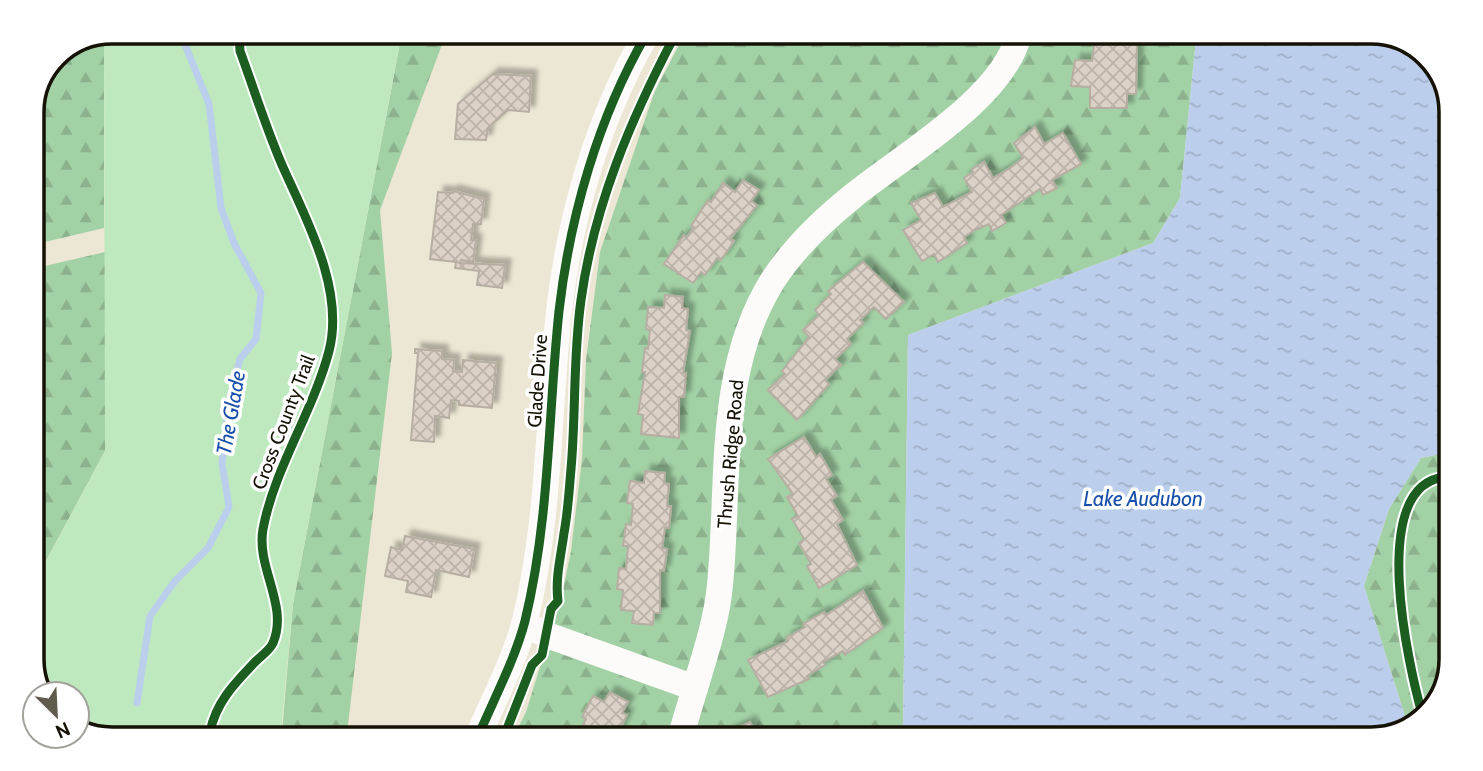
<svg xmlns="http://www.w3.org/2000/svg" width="1483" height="771" font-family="Cabin,sans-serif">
<defs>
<pattern id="forest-firs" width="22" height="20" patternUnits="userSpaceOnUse" patternTransform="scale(1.75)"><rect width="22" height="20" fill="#a2d1a5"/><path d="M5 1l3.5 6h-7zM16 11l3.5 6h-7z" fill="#8bb28d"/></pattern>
<pattern id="water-ripples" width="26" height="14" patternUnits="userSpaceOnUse" patternTransform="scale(1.75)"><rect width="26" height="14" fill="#bbceeb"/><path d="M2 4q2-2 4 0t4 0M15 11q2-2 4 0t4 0" fill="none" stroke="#a0b0c8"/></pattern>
<pattern id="building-cross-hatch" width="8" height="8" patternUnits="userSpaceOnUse" patternTransform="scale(1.75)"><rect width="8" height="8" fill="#dbd1c6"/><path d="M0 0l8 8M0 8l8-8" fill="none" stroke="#bbb2a9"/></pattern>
<filter id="shadow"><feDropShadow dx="6" dy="-6" stdDeviation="2" flood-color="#0004"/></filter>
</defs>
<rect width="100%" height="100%" fill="#ece7d4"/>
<g fill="url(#forest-firs)">
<polygon points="402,33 446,34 380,210 392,353 347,733 282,732 293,604"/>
<polygon points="104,35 104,228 32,245 32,107 55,55"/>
<polygon points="684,35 1196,39 1180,198 1153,243 908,335 903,731 900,736 515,734 526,712 561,599 571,551 582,459 586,360 600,252 654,93"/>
<polygon points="105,252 105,451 32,587 32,269"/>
<polygon points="1446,453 1443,695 1409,729 1364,586 1389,509 1421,458"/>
</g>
<polygon fill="#bee9bf" points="112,32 402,33 293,604 281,732 77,731 77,694 42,694 32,665 32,588 105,451 104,35"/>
<polygon fill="url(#water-ripples)" points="1196,39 1407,40 1438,68 1451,107 1446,453 1421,458 1389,509 1364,586 1409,729 1371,739 900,736 903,731 908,335 1153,243 1180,198"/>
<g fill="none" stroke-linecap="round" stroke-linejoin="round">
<polyline stroke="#bbceeb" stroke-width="7" points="137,703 150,616 175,581 208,548 229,507 222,463 229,402 240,359 256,339 261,293 234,243 221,208 209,104 180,32"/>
</g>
<g fill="url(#building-cross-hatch)" stroke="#b7aea3" stroke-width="2" filter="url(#shadow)">
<polygon points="1095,38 1137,38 1136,94 1127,94 1127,108 1090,108 1090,87 1071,86 1075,60 1092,61"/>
<polygon points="493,74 531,76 529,112 508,110 488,128 486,140 455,139 458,104"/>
<polygon points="1035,127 1044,144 1063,133 1081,164 1052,180 1057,188 1043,195 1040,189 1001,215 1006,223 992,231 989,224 975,230 964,237 967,243 938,262 934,254 922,261 903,230 921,220 911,203 935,193 943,207 972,192 964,178 973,172 972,169 984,162 993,178 1010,168 1023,158 1014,143"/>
<polygon points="743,180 759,190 751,201 757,205 730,239 734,241 721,260 717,258 705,275 701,272 693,283 664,264 684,235 687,237 694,227 691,226 708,200 711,202 723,183 735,192"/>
<polygon points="453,191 484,199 481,224 473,224 471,240 476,240 473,262 461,260 460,263 505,265 502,288 477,285 479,271 455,268 456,262 430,259 438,192 453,193"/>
<polygon points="863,262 904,302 886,319 874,307 860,320 863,323 847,339 851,344 835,359 841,365 825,380 829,384 797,420 768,390 785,374 782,371 809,337 803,330 819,315 815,310 831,294 828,291"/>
<polygon points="665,295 683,297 682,308 688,309 686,330 690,331 683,373 686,373 684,397 679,397 679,438 641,434 643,415 638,414 645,372 642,372 645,348 648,349 650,330 646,329 648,307 664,308"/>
<polygon points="415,349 442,351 442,359 454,360 453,371 462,372 463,360 496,363 492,408 459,405 459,401 451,400 449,418 435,416 434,442 411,440 418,353 415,353"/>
<polygon points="804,437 816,457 820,454 832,475 826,479 837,496 831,500 843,520 837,524 857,565 819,588 807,566 811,564 799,543 804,539 792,519 798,516 787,497 793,494 768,459"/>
<polygon points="645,471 665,473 664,483 669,484 667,506 671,506 669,528 665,528 662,548 667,549 664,571 660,570 660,613 654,613 653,625 632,623 634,611 621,610 623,590 617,589 619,568 626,569 628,546 623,546 626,524 631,525 633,504 627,503 630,481 644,483"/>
<polygon points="405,536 474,549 469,577 436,570 431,597 406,592 408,581 385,576 391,547 402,550"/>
<polygon points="863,591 883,628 845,655 843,651 823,662 825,665 807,676 809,679 768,697 748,660 788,641 786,638 805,627 803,624 824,612 826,615"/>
<polygon points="610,692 628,702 622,713 627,715 618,733 621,735 578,734 586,719 582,717 593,696 604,702"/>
<polygon points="750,722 756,735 723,735"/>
</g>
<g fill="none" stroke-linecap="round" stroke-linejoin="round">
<g stroke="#fcfbf9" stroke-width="26">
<path d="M524,624L547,635L695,688C705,655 717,619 720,585C730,484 716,370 773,280C794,248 823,220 853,196C902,156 1002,99 1018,37"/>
<path d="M479,734C495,697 515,659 525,621C550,518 548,415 559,311C570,216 598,118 646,35"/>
<polyline points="681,735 695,688"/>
</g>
<g stroke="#fff" stroke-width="13">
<g id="cycleway">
<path d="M1423,717C1409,669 1366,483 1446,477"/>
<path d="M210,732C216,702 235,683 255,662C260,657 270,650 273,643C289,605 256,568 263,529C274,469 313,412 329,351C345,289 306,219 282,165C266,128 254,89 240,51L239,32"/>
<path d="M479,734C495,697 515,659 525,621C550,518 548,415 559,311C570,216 598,118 646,35"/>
<path d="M505,734L532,665L542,655L551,609L558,601C555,578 561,556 564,533C568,512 569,491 571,469C576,413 573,356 581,300C594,205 631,119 675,35"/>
</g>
</g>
<use href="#cycleway" stroke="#1b5e20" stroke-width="9"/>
</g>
<g text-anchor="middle" stroke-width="7" stroke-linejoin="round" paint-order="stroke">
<g font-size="19" fill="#151105" stroke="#fff">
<text transform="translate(537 381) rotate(-86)" y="7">Glade Drive</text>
<text transform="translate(283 422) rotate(-69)" y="7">Cross County Trail</text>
<text transform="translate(730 454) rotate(-85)" y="7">Thrush Ridge Road</text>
</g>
<g font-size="21" font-style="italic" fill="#1950ab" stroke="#fff">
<text transform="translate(231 413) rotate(-80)" y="7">The Glade</text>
<text x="1143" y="506">Lake Audubon</text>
</g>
</g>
<path d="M0 0H1483V771H0ZM112 44H1371A68 68 0 0 1 1439 112V659A68 68 0 0 1 1371 727H112A68 68 0 0 1 44 659V112A68 68 0 0 1 112 44Z" fill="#fff" fill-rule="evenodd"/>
<path fill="none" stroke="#151105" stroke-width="3.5" d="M112 44H1371A68 68 0 0 1 1439 112V659A68 68 0 0 1 1371 727H112A68 68 0 0 1 44 659V112A68 68 0 0 1 112 44Z"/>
<g transform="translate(56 715) rotate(156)"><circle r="33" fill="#ffffff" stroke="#a1a09b" stroke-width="2"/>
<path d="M0-5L12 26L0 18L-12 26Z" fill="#605c4d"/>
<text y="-10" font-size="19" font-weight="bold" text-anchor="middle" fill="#151105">N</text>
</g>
</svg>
